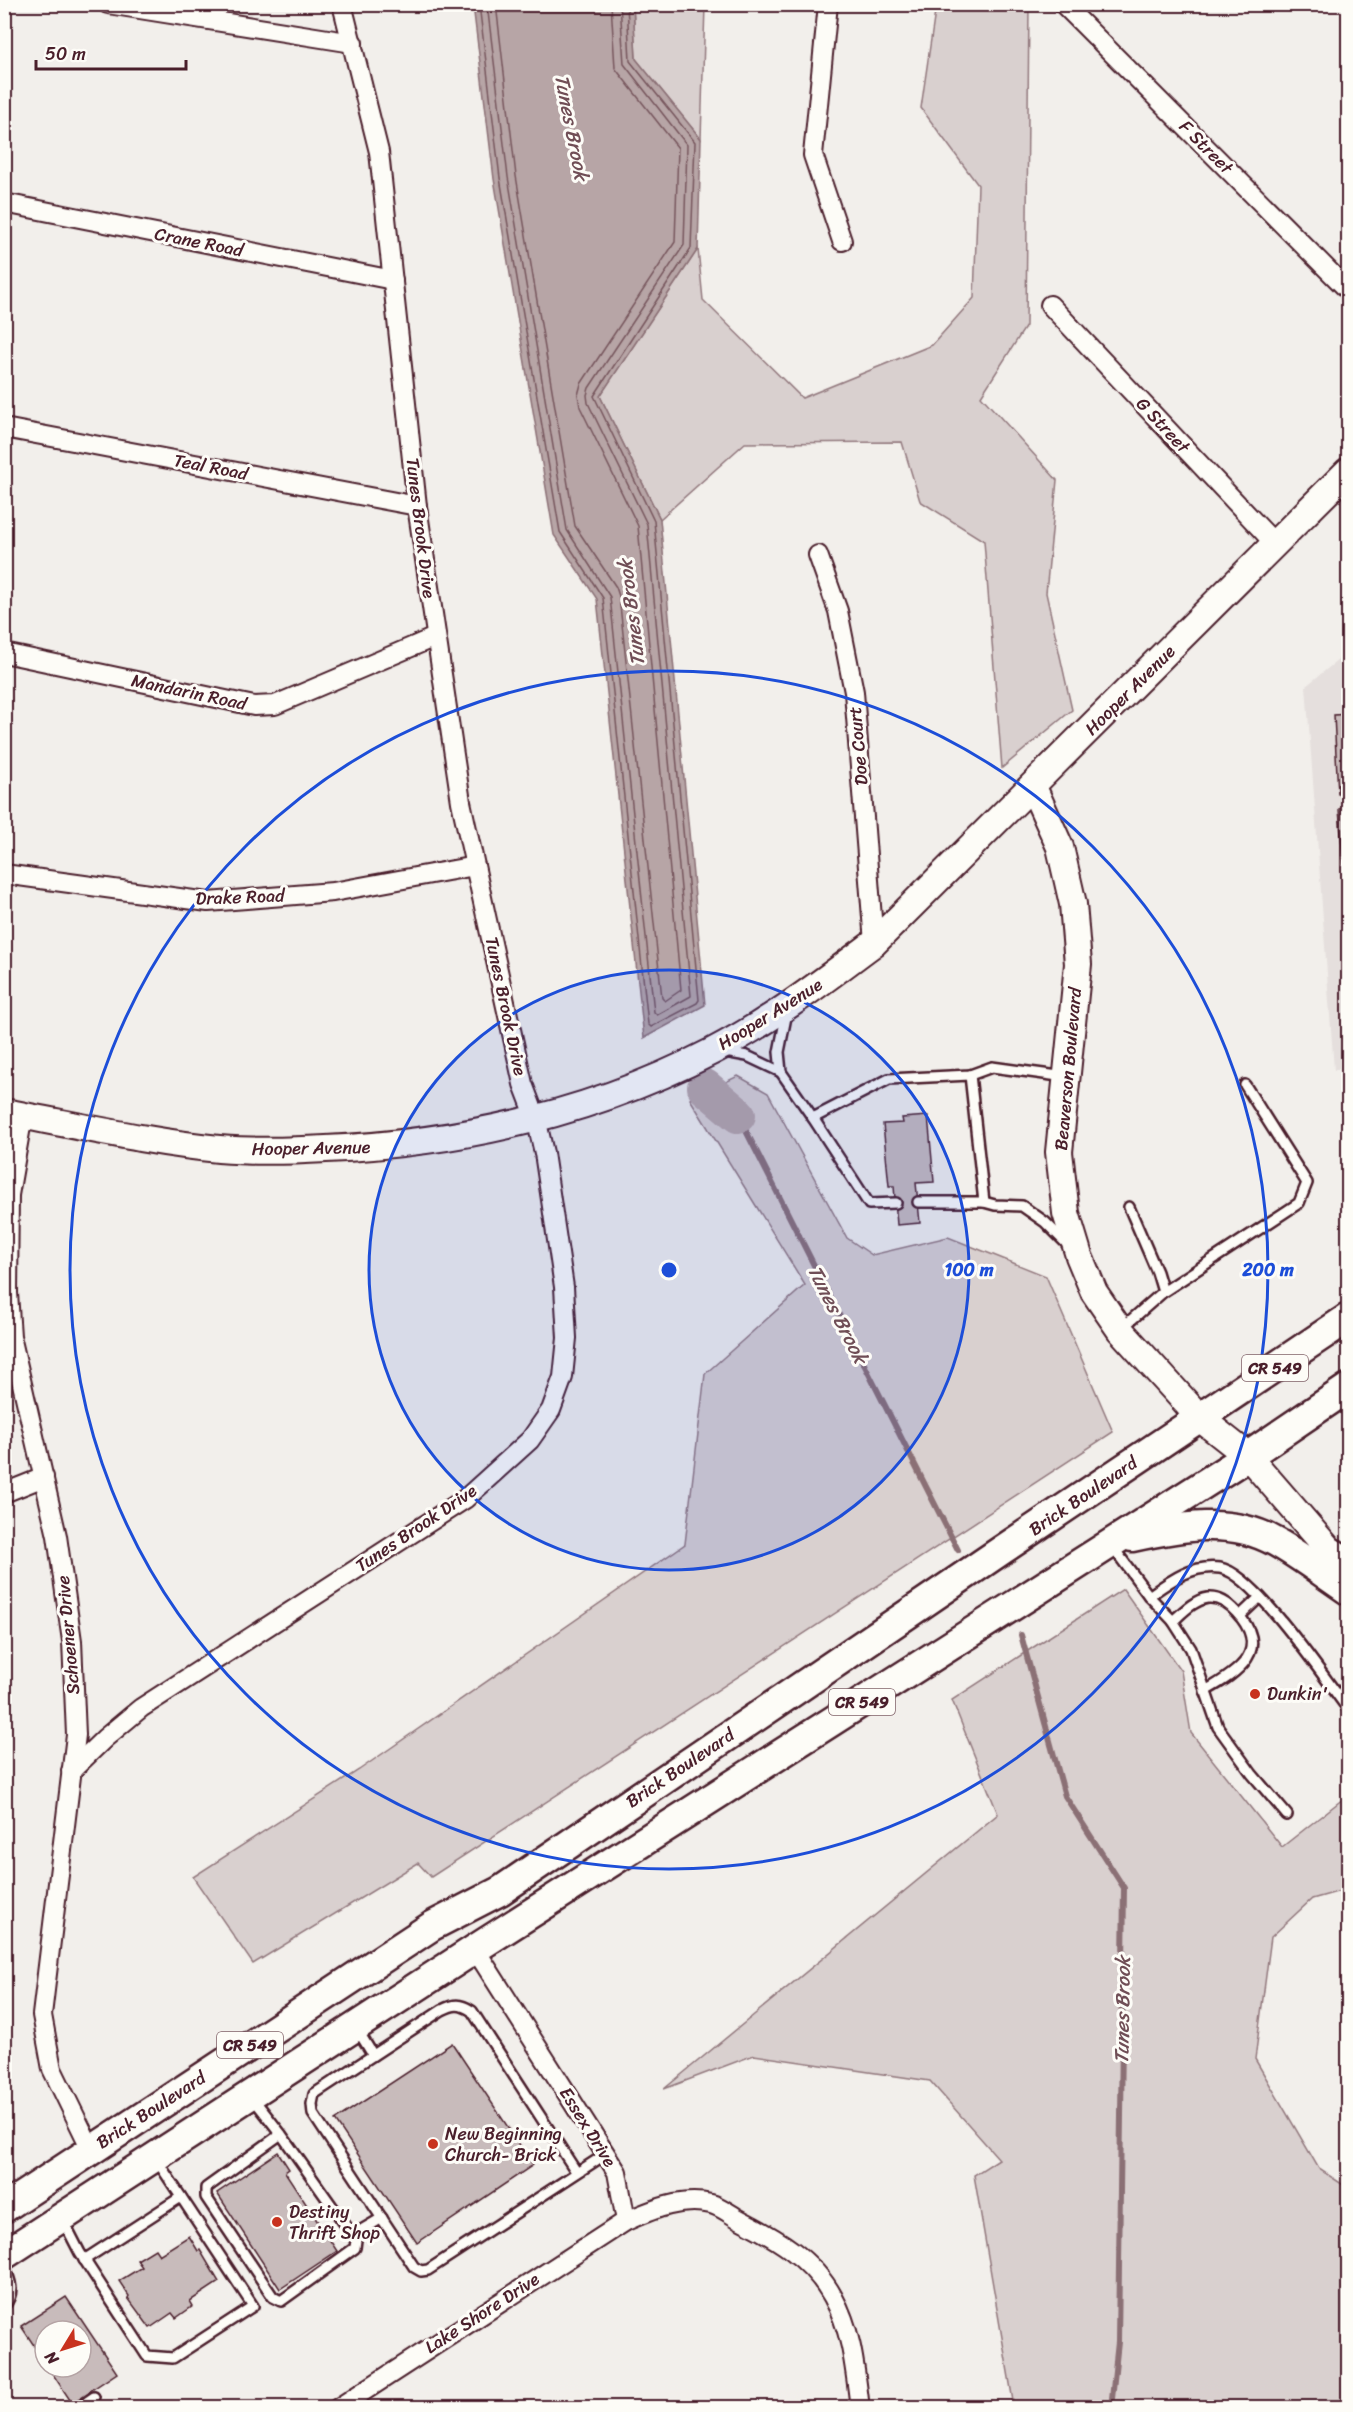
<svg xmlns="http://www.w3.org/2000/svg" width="1353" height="2412" font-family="Sriracha,sans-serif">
<rect width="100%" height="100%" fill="#f2efeb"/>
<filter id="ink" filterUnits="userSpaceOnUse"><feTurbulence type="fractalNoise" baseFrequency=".0167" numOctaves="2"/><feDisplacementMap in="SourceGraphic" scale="12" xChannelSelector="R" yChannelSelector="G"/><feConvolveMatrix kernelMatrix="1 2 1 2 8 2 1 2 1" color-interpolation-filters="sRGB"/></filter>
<g filter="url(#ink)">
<polygon fill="#e5dfdd" points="1348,652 1348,1067 1334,1070 1306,686"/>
<g fill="#d9d0cf" stroke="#92787d" stroke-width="1.5">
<polygon points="633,5 705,5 701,139 636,59"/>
<polygon points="936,5 1029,5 1026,326 981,396 1057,480 1046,593 1072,710 1002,768 984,541 920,501 902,442 745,443 660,519 600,396 698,249 703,300 802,398 932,345 974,298 978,185 921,108"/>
<polygon points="738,1076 768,1093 847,1238 872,1255 948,1237 1046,1276 1113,1432 431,1877 418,1863 253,1964 193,1877 359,1770 685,1544 705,1374 805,1285 690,1099"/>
<polygon points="1123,1589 1181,1671 1191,1733 1282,1847 1348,1795 1348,1889 1312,1899 1271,1937 1255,2059 1319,2169 1348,2188 1348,2407 1014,2407 974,2175 999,2159 930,2081 754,2055 664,2089 998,1814 952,1700"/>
</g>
<polygon fill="#b7a5a6" stroke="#8b6f75" stroke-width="1.5" points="473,5 633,5 636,59 701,139 698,249 600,396 660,519 705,1005 644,1038 597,599 554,535 494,179"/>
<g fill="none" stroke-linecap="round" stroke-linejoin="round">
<g stroke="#76555c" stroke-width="1.5">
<polyline points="479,4 500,178 560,532 603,598 648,1024 651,1027 697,1003 699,1000 654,521 594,396 691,248 695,142 630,61 627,4"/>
<polyline points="487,4 508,177 567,530 610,597 654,1012 657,1015 691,996 647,524 588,403 587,395 589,388 684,245 687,145 624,64 620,4"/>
<polyline points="496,4 516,176 575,526 616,587 619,596 662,998 665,1001 681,990 638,526 580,407 578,395 581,384 675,242 678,148 615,68 611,4"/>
</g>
<g stroke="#8b6f75" stroke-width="6">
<polyline points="738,1115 958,1550"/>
<polyline points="1021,1635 1065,1796 1124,1888 1118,2342 1111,2408"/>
</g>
<polyline stroke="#b7a5a6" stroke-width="36" points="705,1087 738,1115"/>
</g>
<g fill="#c8bbbb" stroke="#4a1f2b" stroke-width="1.5">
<polygon points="1348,714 1348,793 1338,794 1334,715"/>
<polygon points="1348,808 1348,926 1339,809"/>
<polygon points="928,1116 934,1182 916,1183 920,1223 897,1225 894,1186 889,1186 883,1124 903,1123 902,1118"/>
<polygon points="452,2043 533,2165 417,2243 335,2120"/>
<polygon points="278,2152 289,2169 285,2172 337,2251 280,2289 217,2193"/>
<polygon points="189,2236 198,2251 200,2250 219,2282 190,2301 193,2306 176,2318 172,2313 150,2328 128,2298 129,2296 119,2281 142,2267 137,2260 155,2249 159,2255"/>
<polygon points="66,2297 117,2373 72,2403 48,2367 81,2367 81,2331 45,2331 45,2362 21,2326"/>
</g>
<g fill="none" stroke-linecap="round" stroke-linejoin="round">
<g stroke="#4a1f2b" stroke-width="14">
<g id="lane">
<polyline points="787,1012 779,1052 781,1072 813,1118 889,1079 970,1075 992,1067 1066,1077"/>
<polyline points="725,1052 747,1056 781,1072"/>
<polyline points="970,1075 984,1202"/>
<polyline points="813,1118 869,1204 896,1203"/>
<polyline points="918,1202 984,1202 995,1205 1022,1206 1045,1222 1068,1245"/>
<polyline points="1129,1207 1157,1272 1163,1292"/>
<polyline points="1122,1328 1163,1292 1299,1203 1307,1183 1245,1085"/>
<path d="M1112,1546L1149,1596C1170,1581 1192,1564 1220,1568C1254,1573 1325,1679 1348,1709"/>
<polyline points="1149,1596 1173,1621 1191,1649 1218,1727 1252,1774 1287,1815"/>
<polyline points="1240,1616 1260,1597"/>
<path d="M1173,1621C1183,1612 1194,1600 1208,1598C1219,1597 1228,1603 1236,1612C1272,1650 1239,1672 1205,1691"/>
<polyline points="357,2029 373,2055"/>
<polyline points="252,2097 281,2134 356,2240 355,2248 281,2301 273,2297 206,2197 206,2188 281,2134"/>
<path d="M577,2173L472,2011C460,2003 454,2004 442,2010L314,2094L312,2104L313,2114L414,2267L421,2271L428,2270L606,2154"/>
<polyline points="63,2220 80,2253 147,2356 173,2358 253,2306 156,2159"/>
<polyline points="353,2235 382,2218"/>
<polyline points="84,2260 181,2197"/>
<path d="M4,2267C11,2281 15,2293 4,2306"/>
<polyline points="78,2408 94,2397"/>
</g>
</g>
<g stroke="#4a1f2b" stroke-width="22">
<g id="street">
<polyline points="108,4 353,43"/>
<polyline points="828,4 813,155 842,241"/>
<polyline points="1063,4 1348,290"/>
<polyline points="4,203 393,280"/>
<polyline points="1050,305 1276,545"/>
<polyline points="4,428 417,506"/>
<polyline points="818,555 838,611 854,692 874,943"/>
<polyline points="4,653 254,706 275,705 435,637"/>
<polyline points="4,874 208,902 333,892 475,866"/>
<polyline points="23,1115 9,1195 8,1293 11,1336 57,1536 72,1641 76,1735 42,2015 52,2069 91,2149"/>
<polyline points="4,1493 44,1477"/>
<polyline points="71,1771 105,1738 141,1708 465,1499 530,1440 551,1410 563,1377 567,1338 564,1287 544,1153 536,1118 523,1084 461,802 417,506 379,152 342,4"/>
<polyline points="475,1949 617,2172 626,2221"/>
<path d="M338,2408L626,2221C652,2210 681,2197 711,2204C720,2206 730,2214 739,2219C776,2238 812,2258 833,2297C852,2331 855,2369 860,2408"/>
</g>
</g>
<g stroke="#4a1f2b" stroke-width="30">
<g id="secondary">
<polyline points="1033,787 1060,847 1073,904 1078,964 1059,1152 1066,1213 1079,1256 1094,1292 1120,1330 1201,1419 1248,1456 1331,1552 1342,1570"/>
<path d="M4,1112C75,1125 147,1142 219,1149C254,1152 291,1151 326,1149C459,1143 593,1113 713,1051C771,1021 822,982 874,943L1348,471"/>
</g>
</g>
<g stroke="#4a1f2b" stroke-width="33">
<g id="primary">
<path d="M1132,1537C1179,1527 1231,1516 1276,1542C1301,1556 1324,1574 1348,1590"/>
<polyline points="1331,1552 1348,1562"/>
<polyline points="4,2208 432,1926 500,1891 1002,1550 1348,1318"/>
<polyline points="4,2255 475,1949 1248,1456 1348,1388"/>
</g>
</g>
<use href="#lane" stroke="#fdfcf7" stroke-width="9"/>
<use href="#street" stroke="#fdfcf7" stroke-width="18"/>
<use href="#secondary" stroke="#fdfcf7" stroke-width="26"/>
<use href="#primary" stroke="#fdfcf7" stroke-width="28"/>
</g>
</g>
<circle cx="669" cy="1270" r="300" fill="#1d4ed8" fill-opacity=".12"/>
<g fill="none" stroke="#1d4ed8" stroke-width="3">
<circle cx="669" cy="1270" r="300"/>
<circle cx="669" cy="1270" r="599"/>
</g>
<g fill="#c8321e" stroke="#fdfcf7" stroke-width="2">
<circle cx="1255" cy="1694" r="6"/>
<circle cx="433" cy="2144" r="6"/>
<circle cx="277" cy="2222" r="6"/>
</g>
<g text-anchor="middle" stroke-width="6" stroke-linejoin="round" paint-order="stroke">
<g fill="#fdfcf7" stroke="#806168" stroke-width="1.5">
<rect x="1242" y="1355" width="66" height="26" rx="4.5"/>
<rect x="829" y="1689" width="66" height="26" rx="4.5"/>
<rect x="217" y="2032" width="66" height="26" rx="4.5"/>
</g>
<g font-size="16" font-weight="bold" fill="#4a1f2b">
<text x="1275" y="1374">CR 549</text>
<text x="862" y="1708">CR 549</text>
<text x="250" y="2051">CR 549</text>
</g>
<g font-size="18" fill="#4a1f2b" stroke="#fdfcf7">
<text transform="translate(1206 147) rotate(45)" y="6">F Street</text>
<text transform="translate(199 242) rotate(11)" y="6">Crane Road</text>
<text transform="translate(1163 425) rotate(47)" y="6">G Street</text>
<text transform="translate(211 467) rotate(11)" y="6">Teal Road</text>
<text transform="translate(421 528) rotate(83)" y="6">Tunes Brook Drive</text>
<text transform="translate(1130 690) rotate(-45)" y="6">Hooper Avenue</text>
<text transform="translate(189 692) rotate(12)" y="6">Mandarin Road</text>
<text transform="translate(858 746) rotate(-95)" y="6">Doe Court</text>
<text transform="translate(240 897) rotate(-2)" y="6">Drake Road</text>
<text transform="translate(506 1006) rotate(78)" y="6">Tunes Brook Drive</text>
<text transform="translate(770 1014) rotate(-32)" y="6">Hooper Avenue</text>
<text transform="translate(1068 1069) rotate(-85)" y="6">Beaverson Boulevard</text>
<text transform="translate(311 1148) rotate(-1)" y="6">Hooper Avenue</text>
<text transform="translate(1083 1496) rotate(-34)" y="6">Brick Boulevard</text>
<text transform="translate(416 1528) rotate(-34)" y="6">Tunes Brook Drive</text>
<text transform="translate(68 1635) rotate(-95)" y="6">Schoener Drive</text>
<text transform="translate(680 1768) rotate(-34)" y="6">Brick Boulevard</text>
<text transform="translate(151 2110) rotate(-33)" y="6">Brick Boulevard</text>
<text transform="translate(588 2127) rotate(58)" y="6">Essex Drive</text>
<text transform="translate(482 2313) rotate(-33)" y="6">Lake Shore Drive</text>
</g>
<g font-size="18" fill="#4a1f2b" stroke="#fdfcf7" text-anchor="start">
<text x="1267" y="1700">Dunkin'</text>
<text x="445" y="2140">New Beginning<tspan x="445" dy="21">Church- Brick</tspan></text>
<text x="289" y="2218">Destiny<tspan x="289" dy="21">Thrift Shop</tspan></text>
</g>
<g font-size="20" font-style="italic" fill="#704e56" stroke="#fdfcf7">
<text transform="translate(572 127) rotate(79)" y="7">Tunes Brook</text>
<text transform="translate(631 613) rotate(-97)" y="7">Tunes Brook</text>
<text transform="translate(838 1314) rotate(63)" y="7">Tunes Brook</text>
<text transform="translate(1122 2010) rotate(-89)" y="7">Tunes Brook</text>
</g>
</g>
<circle cx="669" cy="1270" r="9" fill="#1d4ed8" stroke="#fdfcf7" stroke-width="3"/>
<g font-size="18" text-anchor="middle" font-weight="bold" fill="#1d4ed8" stroke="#fdfcf7" stroke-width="6" stroke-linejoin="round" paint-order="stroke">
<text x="969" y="1276">100 m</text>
<text x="1268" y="1276">200 m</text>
</g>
<rect width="1353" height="2412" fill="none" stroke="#fdfcf7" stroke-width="24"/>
<rect x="12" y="12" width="1329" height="2388" fill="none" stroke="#4a1f2b" stroke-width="2" filter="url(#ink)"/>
<g transform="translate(63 2349) rotate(232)"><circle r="28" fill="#fdfcf7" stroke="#b5a4a5" stroke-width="1.5"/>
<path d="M0-4.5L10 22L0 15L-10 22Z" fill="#c8321e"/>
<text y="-9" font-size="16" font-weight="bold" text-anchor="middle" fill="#4a1f2b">N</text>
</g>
<path d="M36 60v9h150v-9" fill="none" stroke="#4a1f2b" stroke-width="3"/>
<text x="45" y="60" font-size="18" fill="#4a1f2b" stroke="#fdfcf7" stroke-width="4.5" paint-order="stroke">50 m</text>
</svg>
